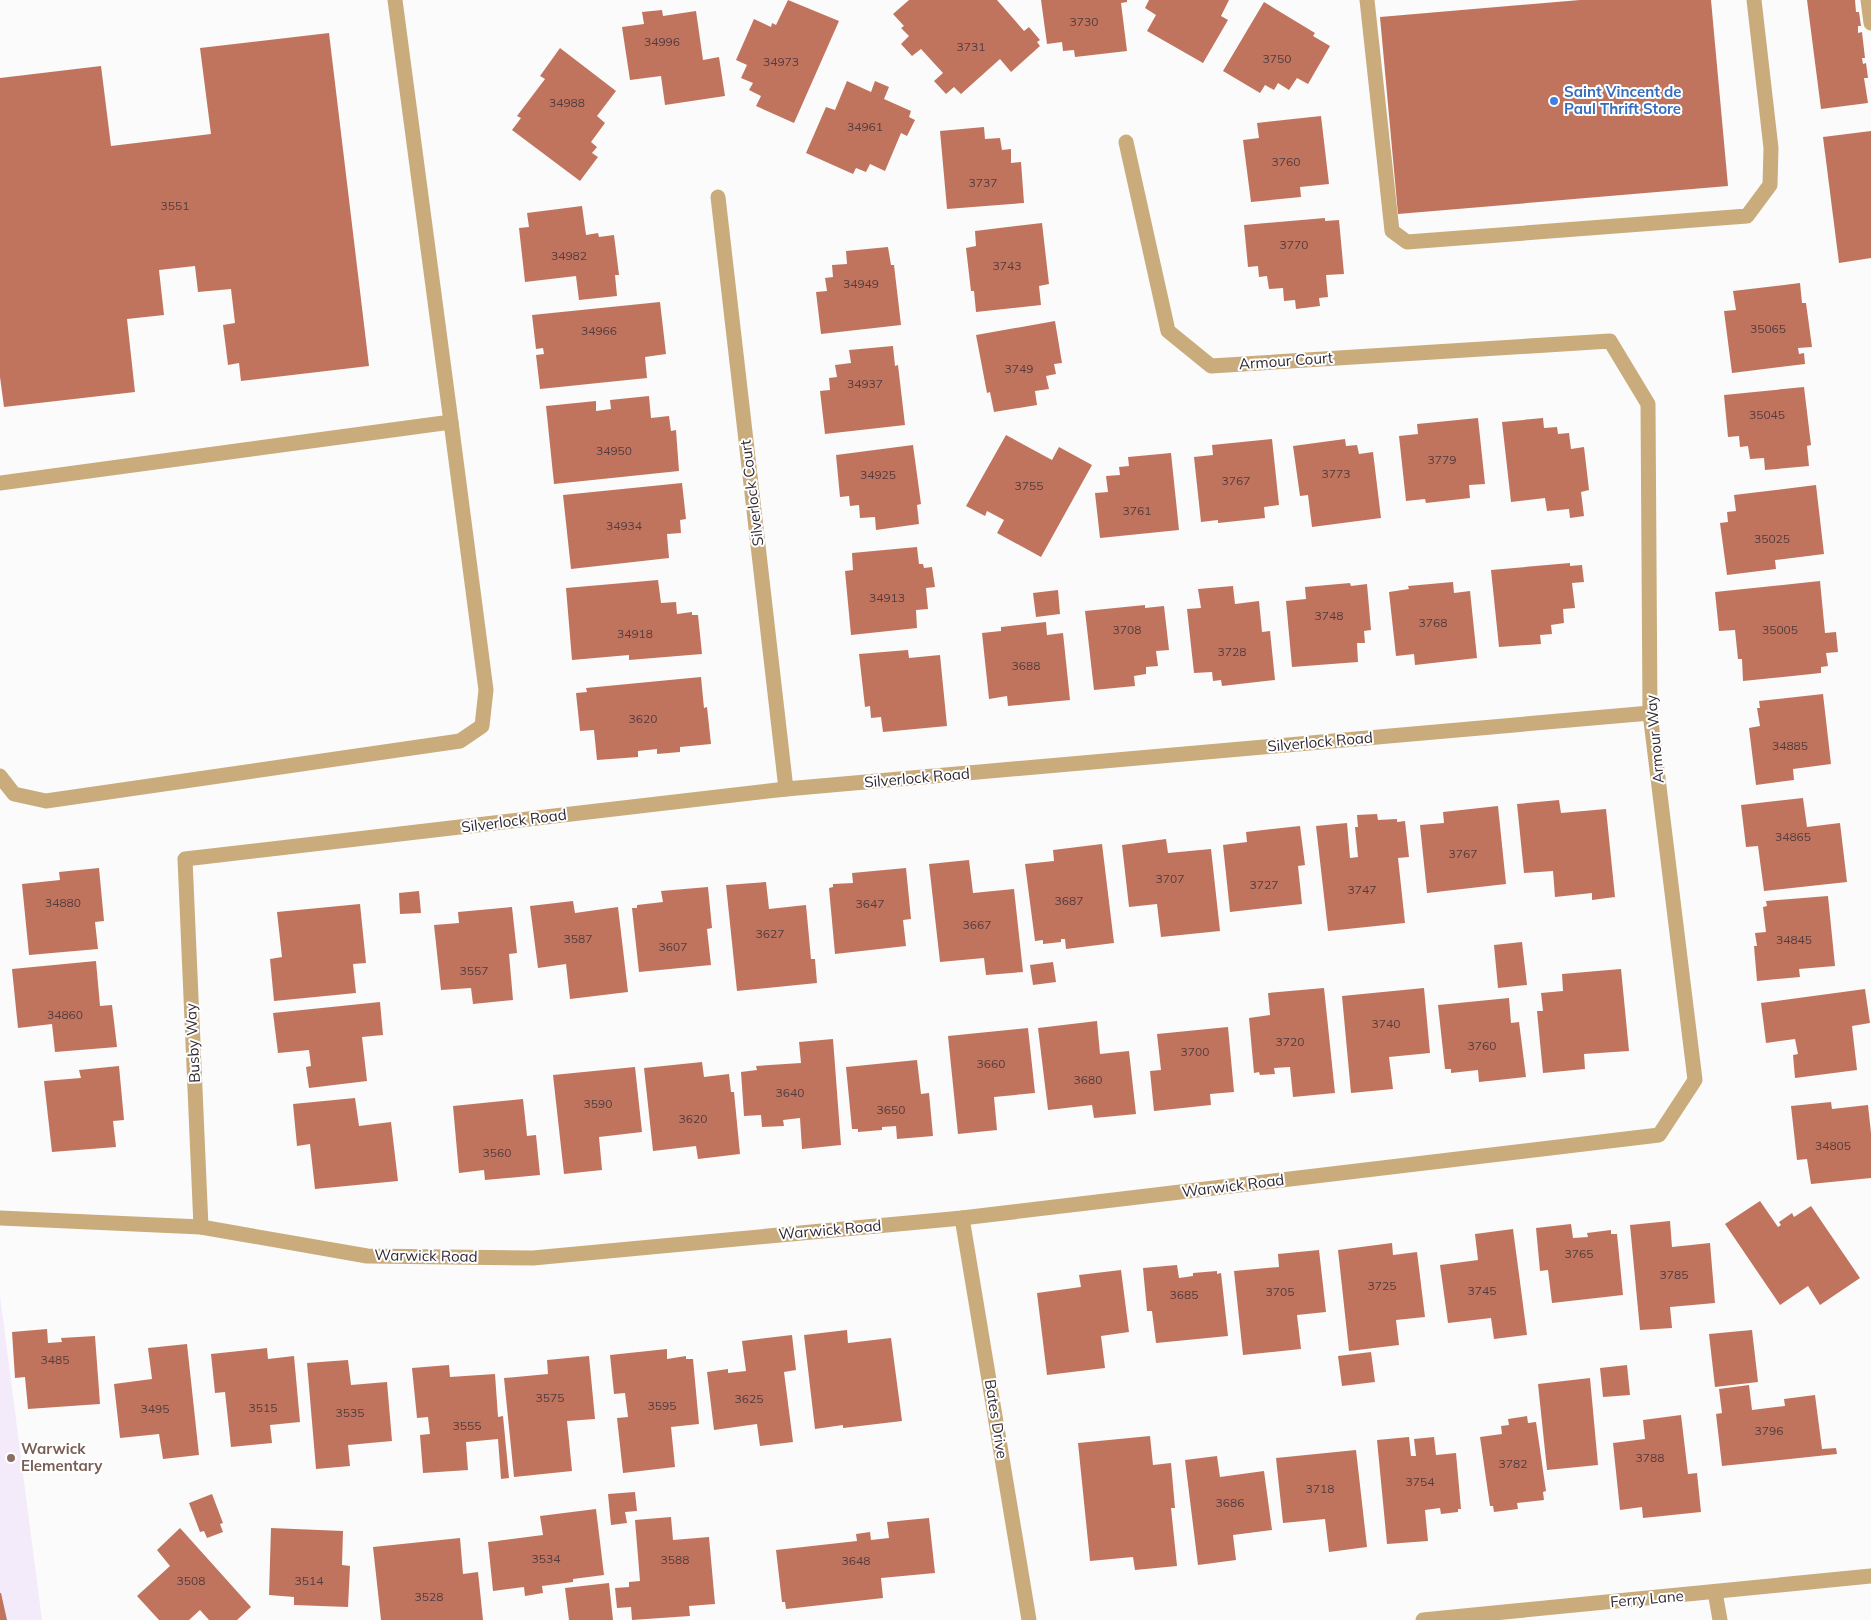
<svg xmlns="http://www.w3.org/2000/svg" width="1871" height="1620" font-family="Mulish,sans-serif">
<rect width="100%" height="100%" fill="#fbfbfb"/>
<polygon fill="#f4ebfa" points="0,1296 42,1620 0,1620"/>
<g fill="#c0745e">
<polygon points="788,0 839,21 794,123 756,106 761,96 749,90 753,83 741,78 747,65 736,60 754,19 771,27 772,23 776,25"/>
<polygon points="909,0 997,0 1024,31 1029,27 1040,40 1037,42 1040,46 1011,72 1000,59 961,94 954,87 946,94 934,81 943,73 921,49 912,56 901,44 909,36 901,28 904,26 893,14"/>
<polygon points="1041,0 1127,0 1127,2 1121,3 1127,51 1075,57 1074,50 1063,51 1062,42 1047,44"/>
<polygon points="1149,0 1229,0 1221,16 1228,20 1203,63 1147,31 1156,15 1145,8"/>
<polygon points="1580,0 1711,0 1728,186 1398,214 1380,17"/>
<polygon points="1807,0 1855,0 1856,12 1859,12 1861,26 1858,26 1858,33 1862,32 1865,58 1862,58 1863,64 1866,63 1868,78 1864,78 1868,103 1821,109"/>
<polygon points="1264,2 1315,33 1313,36 1330,46 1308,84 1297,78 1289,90 1278,83 1274,90 1265,85 1260,93 1223,71"/>
<polygon points="662,10 663,16 696,11 703,60 719,57 725,96 665,105 661,76 630,80 622,27 644,24 642,12"/>
<polygon points="329,33 369,366 241,381 239,363 228,365 223,325 235,323 231,289 198,292 195,266 159,270 164,315 127,319 135,392 4,407 0,377 0,78 101,66 111,146 211,134 200,48"/>
<polygon points="560,48 616,91 597,116 605,123 591,142 597,147 592,153 598,157 580,181 512,130 521,118 517,116 545,79 540,76"/>
<polygon points="847,81 871,92 875,81 889,87 884,99 911,111 909,117 915,120 907,136 901,133 885,171 870,164 866,172 856,168 853,174 806,153 826,107 835,110"/>
<polygon points="1321,116 1329,184 1300,187 1301,197 1251,202 1243,140 1259,138 1257,123"/>
<polygon points="984,127 985,139 1000,138 1002,150 1011,149 1011,163 1021,162 1024,203 947,209 940,131"/>
<polygon points="1871,131 1871,258 1839,263 1823,137"/>
<polygon points="582,206 586,235 598,233 599,237 614,235 619,275 615,275 617,296 579,300 576,276 525,282 519,228 529,227 527,213"/>
<polygon points="1325,218 1325,221 1339,220 1344,274 1326,275 1328,297 1319,298 1320,306 1296,309 1295,300 1284,301 1283,288 1269,289 1267,276 1259,277 1258,266 1248,267 1244,225"/>
<polygon points="1042,223 1049,284 1039,286 1041,305 976,312 974,291 971,291 966,248 976,246 975,231"/>
<polygon points="888,247 891,265 894,265 901,325 821,334 816,292 827,291 825,278 833,277 832,265 847,264 846,251"/>
<polygon points="1800,283 1802,303 1806,303 1812,347 1798,348 1799,354 1804,353 1805,364 1732,373 1724,311 1736,310 1733,291"/>
<polygon points="660,302 666,354 645,357 647,378 540,389 536,355 544,354 543,348 536,349 532,315"/>
<polygon points="1055,321 1062,363 1054,364 1056,374 1046,376 1049,389 1035,391 1037,405 994,412 990,392 987,393 976,335"/>
<polygon points="893,346 895,366 898,365 905,425 825,434 820,391 830,390 829,378 837,377 835,365 851,363 849,350"/>
<polygon points="1804,387 1811,445 1807,446 1809,466 1765,470 1764,458 1750,459 1748,446 1740,447 1739,436 1728,437 1724,395"/>
<polygon points="649,396 651,418 669,416 671,431 676,430 679,471 554,484 546,406 596,401 596,411 611,409 610,400"/>
<polygon points="1478,418 1485,484 1469,485 1470,498 1426,503 1425,499 1406,501 1399,436 1418,434 1417,424"/>
<polygon points="1543,418 1544,428 1557,427 1558,434 1569,433 1571,449 1584,447 1589,490 1581,492 1584,516 1570,518 1569,509 1547,511 1545,498 1511,502 1502,422"/>
<polygon points="1006,435 1052,460 1059,447 1092,465 1041,557 997,533 1004,520 987,511 985,516 966,506"/>
<polygon points="1272,439 1279,505 1264,507 1265,518 1218,523 1218,520 1201,522 1194,457 1213,455 1212,445"/>
<polygon points="1345,439 1346,446 1357,445 1359,454 1373,452 1381,518 1312,527 1308,495 1300,496 1293,446"/>
<polygon points="913,445 921,504 917,505 919,524 876,530 875,517 860,518 859,505 850,506 849,496 840,497 836,455"/>
<polygon points="1171,453 1179,530 1100,538 1095,493 1108,492 1106,476 1120,475 1119,467 1129,466 1128,457"/>
<polygon points="682,483 686,519 680,520 681,533 667,534 669,558 571,569 563,495"/>
<polygon points="1816,485 1824,554 1775,560 1776,569 1727,575 1720,523 1728,522 1727,512 1736,511 1734,495"/>
<polygon points="917,547 919,564 923,564 924,568 932,567 935,587 926,588 928,609 916,610 917,628 851,635 845,571 853,570 852,553"/>
<polygon points="1570,563 1570,566 1582,565 1584,582 1572,583 1575,608 1563,609 1564,623 1551,625 1552,634 1540,635 1541,644 1499,647 1491,570"/>
<polygon points="658,580 661,603 676,602 677,614 692,612 692,615 698,615 702,654 629,660 629,655 572,660 566,588"/>
<polygon points="1820,581 1825,633 1836,632 1838,652 1826,653 1828,666 1821,667 1821,673 1743,681 1742,659 1738,659 1735,630 1719,631 1715,592"/>
<polygon points="1453,582 1454,593 1470,591 1477,658 1415,665 1414,654 1396,656 1389,592 1409,589 1408,586"/>
<polygon points="1350,583 1351,586 1367,584 1371,630 1364,631 1365,643 1357,643 1358,662 1292,667 1286,601 1306,599 1305,587"/>
<polygon points="1233,586 1235,604 1259,601 1262,632 1270,631 1275,680 1222,686 1221,680 1213,681 1212,672 1194,673 1187,609 1201,608 1198,589"/>
<polygon points="1058,590 1060,614 1036,617 1033,593"/>
<polygon points="1145,605 1145,608 1164,606 1169,650 1156,651 1158,666 1146,667 1146,674 1134,676 1135,686 1094,690 1085,611"/>
<polygon points="1046,622 1047,635 1063,633 1070,700 1008,706 1007,696 989,699 982,633 1001,631 1001,627"/>
<polygon points="908,650 909,658 940,655 947,726 883,732 881,717 871,718 870,706 865,707 859,654"/>
<polygon points="701,677 704,708 707,707 711,744 680,747 680,752 657,754 657,749 638,751 638,757 597,760 594,730 580,731 576,693 587,692 586,688"/>
<polygon points="1823,694 1831,764 1793,769 1794,780 1756,785 1749,728 1760,726 1757,708 1760,708 1759,701"/>
<polygon points="1803,798 1807,827 1840,823 1847,882 1764,891 1758,846 1746,847 1741,805"/>
<polygon points="1559,800 1561,813 1606,809 1615,897 1592,900 1592,893 1555,897 1553,871 1524,873 1517,804"/>
<polygon points="1498,806 1506,884 1427,893 1420,825 1444,823 1443,812"/>
<polygon points="1377,814 1378,820 1397,819 1397,822 1405,821 1409,857 1398,858 1405,923 1328,931 1316,826 1347,823 1350,858 1358,857 1355,827 1358,827 1357,815"/>
<polygon points="1300,826 1305,865 1298,866 1302,904 1230,912 1223,845 1247,842 1246,832"/>
<polygon points="1166,839 1168,853 1211,849 1220,931 1161,937 1157,904 1129,907 1122,845"/>
<polygon points="1102,844 1114,943 1066,949 1065,939 1061,939 1061,942 1043,944 1043,940 1035,941 1025,864 1054,861 1053,850"/>
<polygon points="969,860 973,893 1014,889 1023,972 986,975 984,958 940,962 929,864"/>
<polygon points="99,868 104,921 95,922 98,949 29,955 22,884 60,880 59,872"/>
<polygon points="906,868 911,919 903,920 906,946 835,954 829,888 833,887 833,884 853,883 852,873"/>
<polygon points="766,882 769,909 806,905 811,959 815,959 817,983 737,991 726,885"/>
<polygon points="708,887 712,928 707,929 711,965 639,972 632,908 637,908 637,905 663,902 661,891"/>
<polygon points="419,891 421,913 400,914 399,893"/>
<polygon points="1828,896 1835,966 1799,969 1800,977 1757,981 1754,946 1757,946 1755,933 1766,932 1763,907 1767,906 1766,901"/>
<polygon points="573,901 575,913 618,907 628,992 570,999 566,964 538,968 530,906"/>
<polygon points="360,904 366,963 353,964 356,993 274,1001 270,959 282,957 277,912"/>
<polygon points="512,907 517,953 509,954 513,1000 473,1004 471,988 441,990 434,925 459,923 458,912"/>
<polygon points="1522,942 1527,985 1498,988 1494,945"/>
<polygon points="96,961 100,1006 112,1005 117,1047 55,1052 52,1024 18,1028 12,969"/>
<polygon points="1053,962 1056,982 1033,985 1030,965"/>
<polygon points="1621,969 1629,1051 1584,1054 1585,1069 1543,1073 1537,1011 1543,1011 1541,993 1563,991 1562,974"/>
<polygon points="1324,988 1335,1093 1293,1097 1290,1067 1274,1068 1275,1074 1260,1075 1259,1072 1254,1073 1249,1018 1270,1015 1268,993"/>
<polygon points="1424,988 1430,1053 1389,1057 1393,1089 1351,1093 1342,996"/>
<polygon points="1865,989 1870,1023 1852,1026 1857,1070 1795,1078 1793,1055 1798,1054 1795,1039 1766,1043 1761,1003"/>
<polygon points="1509,998 1511,1023 1519,1022 1526,1077 1479,1082 1478,1070 1451,1073 1451,1069 1445,1069 1438,1005"/>
<polygon points="380,1002 383,1035 362,1037 367,1081 309,1088 306,1067 311,1066 309,1050 278,1053 273,1013"/>
<polygon points="1097,1021 1100,1054 1129,1051 1136,1114 1094,1118 1092,1105 1048,1110 1038,1028"/>
<polygon points="1228,1027 1234,1092 1210,1094 1211,1105 1154,1111 1150,1071 1161,1070 1157,1034"/>
<polygon points="1028,1028 1035,1093 994,1097 997,1130 958,1134 948,1036"/>
<polygon points="833,1039 841,1145 802,1149 800,1118 783,1120 784,1126 762,1127 761,1115 744,1116 741,1072 757,1070 756,1066 801,1063 799,1042"/>
<polygon points="917,1060 921,1094 929,1093 933,1136 897,1139 896,1126 882,1127 882,1130 858,1132 858,1129 852,1129 846,1067"/>
<polygon points="702,1062 704,1077 729,1074 731,1092 734,1092 740,1154 698,1159 696,1146 653,1151 644,1068"/>
<polygon points="119,1066 124,1120 113,1121 116,1147 52,1152 44,1081 81,1078 79,1070"/>
<polygon points="635,1067 642,1132 599,1137 602,1170 564,1174 553,1075"/>
<polygon points="355,1098 359,1126 391,1122 398,1181 315,1189 310,1144 297,1146 293,1104"/>
<polygon points="523,1099 527,1136 536,1135 540,1175 485,1180 484,1170 459,1173 453,1106"/>
<polygon points="1831,1102 1832,1109 1868,1105 1871,1133 1871,1178 1811,1184 1807,1159 1797,1160 1791,1106"/>
<polygon points="1760,1201 1778,1227 1781,1225 1779,1222 1792,1213 1794,1217 1811,1206 1860,1278 1820,1305 1808,1286 1780,1305 1725,1224"/>
<polygon points="1670,1221 1672,1247 1710,1243 1715,1303 1670,1307 1672,1328 1640,1330 1630,1225"/>
<polygon points="1571,1224 1573,1238 1588,1237 1587,1233 1611,1230 1611,1234 1617,1234 1623,1295 1552,1303 1548,1270 1540,1271 1536,1228"/>
<polygon points="1513,1229 1527,1335 1494,1339 1491,1318 1448,1323 1440,1265 1478,1260 1475,1234"/>
<polygon points="1392,1243 1393,1255 1417,1252 1425,1317 1396,1320 1399,1345 1349,1351 1338,1250"/>
<polygon points="1319,1250 1326,1312 1297,1315 1301,1349 1243,1355 1234,1271 1279,1267 1278,1254"/>
<polygon points="1177,1265 1179,1278 1193,1276 1193,1273 1217,1271 1217,1274 1221,1273 1228,1336 1156,1343 1152,1311 1147,1311 1143,1268"/>
<polygon points="1121,1270 1129,1332 1101,1336 1105,1368 1047,1375 1037,1293 1081,1287 1079,1275"/>
<polygon points="47,1329 48,1343 62,1342 61,1338 95,1336 100,1404 28,1409 25,1377 15,1378 12,1332"/>
<polygon points="847,1330 848,1343 891,1338 902,1421 843,1428 843,1425 815,1429 804,1335"/>
<polygon points="1752,1330 1758,1382 1715,1387 1709,1334"/>
<polygon points="792,1335 796,1370 784,1372 793,1442 760,1446 757,1424 714,1430 707,1372 728,1369 728,1373 746,1371 742,1341"/>
<polygon points="187,1344 199,1455 163,1459 159,1434 120,1438 114,1384 152,1379 148,1348"/>
<polygon points="267,1348 268,1359 294,1356 300,1422 270,1425 272,1443 231,1447 225,1392 215,1393 211,1354"/>
<polygon points="667,1349 667,1359 686,1356 686,1359 693,1359 699,1424 671,1427 675,1467 623,1473 617,1418 628,1417 625,1393 614,1394 610,1355"/>
<polygon points="1371,1352 1375,1382 1342,1386 1338,1356"/>
<polygon points="589,1356 595,1419 567,1421 572,1471 514,1477 504,1378 548,1374 547,1360"/>
<polygon points="348,1360 351,1385 387,1382 392,1441 348,1445 350,1466 316,1469 307,1363"/>
<polygon points="449,1365 450,1377 495,1374 498,1417 503,1416 509,1478 501,1479 498,1439 466,1442 468,1470 423,1473 420,1435 430,1434 428,1417 417,1418 412,1368"/>
<polygon points="1627,1365 1630,1395 1603,1397 1600,1368"/>
<polygon points="1590,1378 1598,1465 1547,1470 1538,1384"/>
<polygon points="1749,1385 1752,1410 1785,1406 1784,1399 1815,1395 1822,1449 1836,1448 1837,1454 1722,1466 1716,1414 1722,1413 1719,1389"/>
<polygon points="1681,1415 1688,1474 1697,1473 1701,1512 1643,1518 1642,1507 1620,1510 1613,1443 1645,1439 1643,1420"/>
<polygon points="1527,1416 1528,1423 1536,1422 1546,1491 1543,1492 1544,1500 1517,1503 1518,1509 1494,1512 1493,1506 1490,1506 1480,1437 1502,1434 1501,1426 1509,1425 1508,1419"/>
<polygon points="1150,1436 1153,1465 1171,1463 1175,1508 1171,1508 1177,1566 1135,1570 1133,1557 1090,1561 1078,1443"/>
<polygon points="1409,1437 1411,1456 1416,1456 1414,1439 1434,1437 1436,1455 1456,1453 1461,1509 1458,1509 1458,1512 1441,1514 1440,1508 1425,1510 1428,1541 1387,1544 1377,1440"/>
<polygon points="1356,1450 1367,1547 1329,1552 1325,1519 1283,1523 1276,1458"/>
<polygon points="1217,1456 1220,1477 1264,1471 1272,1530 1233,1535 1236,1560 1198,1565 1185,1460"/>
<polygon points="635,1492 637,1511 625,1512 627,1523 611,1525 608,1494"/>
<polygon points="212,1494 223,1523 220,1524 223,1532 207,1538 204,1531 200,1532 189,1503"/>
<polygon points="596,1509 604,1575 573,1579 573,1582 542,1586 543,1593 525,1596 524,1587 493,1591 488,1542 543,1535 540,1516"/>
<polygon points="671,1517 673,1540 709,1537 715,1604 689,1606 690,1616 632,1620 631,1607 617,1608 615,1588 629,1587 629,1582 640,1581 635,1520"/>
<polygon points="929,1518 935,1573 881,1578 883,1598 786,1609 785,1602 782,1602 776,1550 857,1541 856,1534 870,1532 871,1540 889,1538 887,1522"/>
<polygon points="180,1528 251,1607 237,1620 209,1620 200,1610 189,1620 159,1620 137,1596 170,1566 157,1550"/>
<polygon points="271,1528 343,1531 342,1565 350,1566 348,1607 294,1605 294,1597 269,1595"/>
<polygon points="460,1538 463,1574 478,1572 483,1620 381,1620 373,1547"/>
<polygon points="609,1583 613,1620 569,1620 565,1588"/>
<polygon points="0,1593 1,1593 7,1620 0,1620"/>
</g>
<g fill="none" stroke-linecap="round" stroke-linejoin="round">
<g stroke="#caac7c" stroke-width="15">
<polyline points="1367,0 1392,231 1407,242 1747,216 1770,185 1771,148 1754,0"/>
<polyline points="0,483 451,422 395,0"/>
<polyline points="0,776 14,794 46,801 460,741 482,726 486,690 451,422"/>
</g>
<g stroke="#caac7c" stroke-width="15">
<polyline points="1868,0 1871,23"/>
<polyline points="718,197 786,789"/>
<polyline points="0,1218 201,1227 367,1256 533,1258 962,1218 1659,1135 1695,1080 1650,713 1648,404 1610,341 1211,366 1168,331 1126,142"/>
<polyline points="962,1218 1029,1620"/>
<polyline points="201,1227 185,859 786,789 1650,713"/>
<polyline points="1715,1592 1720,1620"/>
<polyline points="1423,1620 1871,1576"/>
</g>
</g>
<circle fill="#3f7fe0" stroke="#fff" stroke-width="2" cx="1554" cy="101" r="5"/>
<circle fill="#8d6e63" stroke="#fff" stroke-width="2" cx="11" cy="1458" r="5"/>
<g text-anchor="middle" stroke-width="4" stroke-linejoin="round" paint-order="stroke">
<g font-size="12" fill="#543c3e">
<text x="1084" y="26">3730</text>
<text x="662" y="46">34996</text>
<text x="971" y="51">3731</text>
<text x="1277" y="63">3750</text>
<text x="781" y="66">34973</text>
<text x="567" y="107">34988</text>
<text x="865" y="131">34961</text>
<text x="1286" y="166">3760</text>
<text x="983" y="187">3737</text>
<text x="175" y="210">3551</text>
<text x="1294" y="249">3770</text>
<text x="569" y="260">34982</text>
<text x="1007" y="270">3743</text>
<text x="861" y="288">34949</text>
<text x="1768" y="333">35065</text>
<text x="599" y="335">34966</text>
<text x="1019" y="373">3749</text>
<text x="865" y="388">34937</text>
<text x="1767" y="419">35045</text>
<text x="614" y="455">34950</text>
<text x="1442" y="464">3779</text>
<text x="1336" y="478">3773</text>
<text x="878" y="479">34925</text>
<text x="1236" y="485">3767</text>
<text x="1029" y="490">3755</text>
<text x="1137" y="515">3761</text>
<text x="624" y="530">34934</text>
<text x="1772" y="543">35025</text>
<text x="887" y="602">34913</text>
<text x="1329" y="620">3748</text>
<text x="1433" y="627">3768</text>
<text x="1127" y="634">3708</text>
<text x="1780" y="634">35005</text>
<text x="635" y="638">34918</text>
<text x="1232" y="656">3728</text>
<text x="1026" y="670">3688</text>
<text x="643" y="723">3620</text>
<text x="1790" y="750">34885</text>
<text x="1793" y="841">34865</text>
<text x="1463" y="858">3767</text>
<text x="1170" y="883">3707</text>
<text x="1264" y="889">3727</text>
<text x="1362" y="894">3747</text>
<text x="1069" y="905">3687</text>
<text x="63" y="907">34880</text>
<text x="870" y="908">3647</text>
<text x="977" y="929">3667</text>
<text x="770" y="938">3627</text>
<text x="578" y="943">3587</text>
<text x="1794" y="944">34845</text>
<text x="673" y="951">3607</text>
<text x="474" y="975">3557</text>
<text x="65" y="1019">34860</text>
<text x="1386" y="1028">3740</text>
<text x="1290" y="1046">3720</text>
<text x="1482" y="1050">3760</text>
<text x="1195" y="1056">3700</text>
<text x="991" y="1068">3660</text>
<text x="1088" y="1084">3680</text>
<text x="790" y="1097">3640</text>
<text x="598" y="1108">3590</text>
<text x="891" y="1114">3650</text>
<text x="693" y="1123">3620</text>
<text x="1833" y="1150">34805</text>
<text x="497" y="1157">3560</text>
<text x="1579" y="1258">3765</text>
<text x="1674" y="1279">3785</text>
<text x="1382" y="1290">3725</text>
<text x="1482" y="1295">3745</text>
<text x="1280" y="1296">3705</text>
<text x="1184" y="1299">3685</text>
<text x="55" y="1364">3485</text>
<text x="550" y="1402">3575</text>
<text x="749" y="1403">3625</text>
<text x="662" y="1410">3595</text>
<text x="263" y="1412">3515</text>
<text x="155" y="1413">3495</text>
<text x="350" y="1417">3535</text>
<text x="467" y="1430">3555</text>
<text x="1769" y="1435">3796</text>
<text x="1650" y="1462">3788</text>
<text x="1513" y="1468">3782</text>
<text x="1420" y="1486">3754</text>
<text x="1320" y="1493">3718</text>
<text x="1230" y="1507">3686</text>
<text x="546" y="1563">3534</text>
<text x="675" y="1564">3588</text>
<text x="856" y="1565">3648</text>
<text x="191" y="1585">3508</text>
<text x="309" y="1585">3514</text>
<text x="429" y="1601">3528</text>
</g>
<g font-size="15" font-weight="bold" fill="#366cbe" stroke="#fff" text-anchor="start">
<text x="1564" y="97">Saint Vincent de<tspan x="1564" dy="17">Paul Thrift Store</tspan></text>
</g>
<g font-size="15" fill="#302934" stroke="#fff">
<text transform="translate(1286 361) rotate(-4)" y="5">Armour Court</text>
<text transform="translate(752 493) rotate(-97)" y="5">Silverlock Court</text>
<text transform="translate(1655 739) rotate(-95)" y="5">Armour Way</text>
<text transform="translate(1320 742) rotate(-5)" y="5">Silverlock Road</text>
<text transform="translate(917 778) rotate(-5)" y="5">Silverlock Road</text>
<text transform="translate(514 821) rotate(-7)" y="5">Silverlock Road</text>
<text transform="translate(193 1043) rotate(-93)" y="5">Busby Way</text>
<text transform="translate(1233 1186) rotate(-7)" y="5">Warwick Road</text>
<text transform="translate(830 1230) rotate(-5)" y="5">Warwick Road</text>
<text transform="translate(426 1256) rotate(1)" y="5">Warwick Road</text>
<text transform="translate(996 1419) rotate(81)" y="5">Bates Drive</text>
<text transform="translate(1647 1599) rotate(-5)" y="5">Ferry Lane</text>
</g>
<g font-size="15" font-weight="bold" fill="#785e54" stroke="#fff" text-anchor="start">
<text x="21" y="1454">Warwick<tspan x="21" dy="17">Elementary</tspan></text>
</g>
</g>
</svg>
